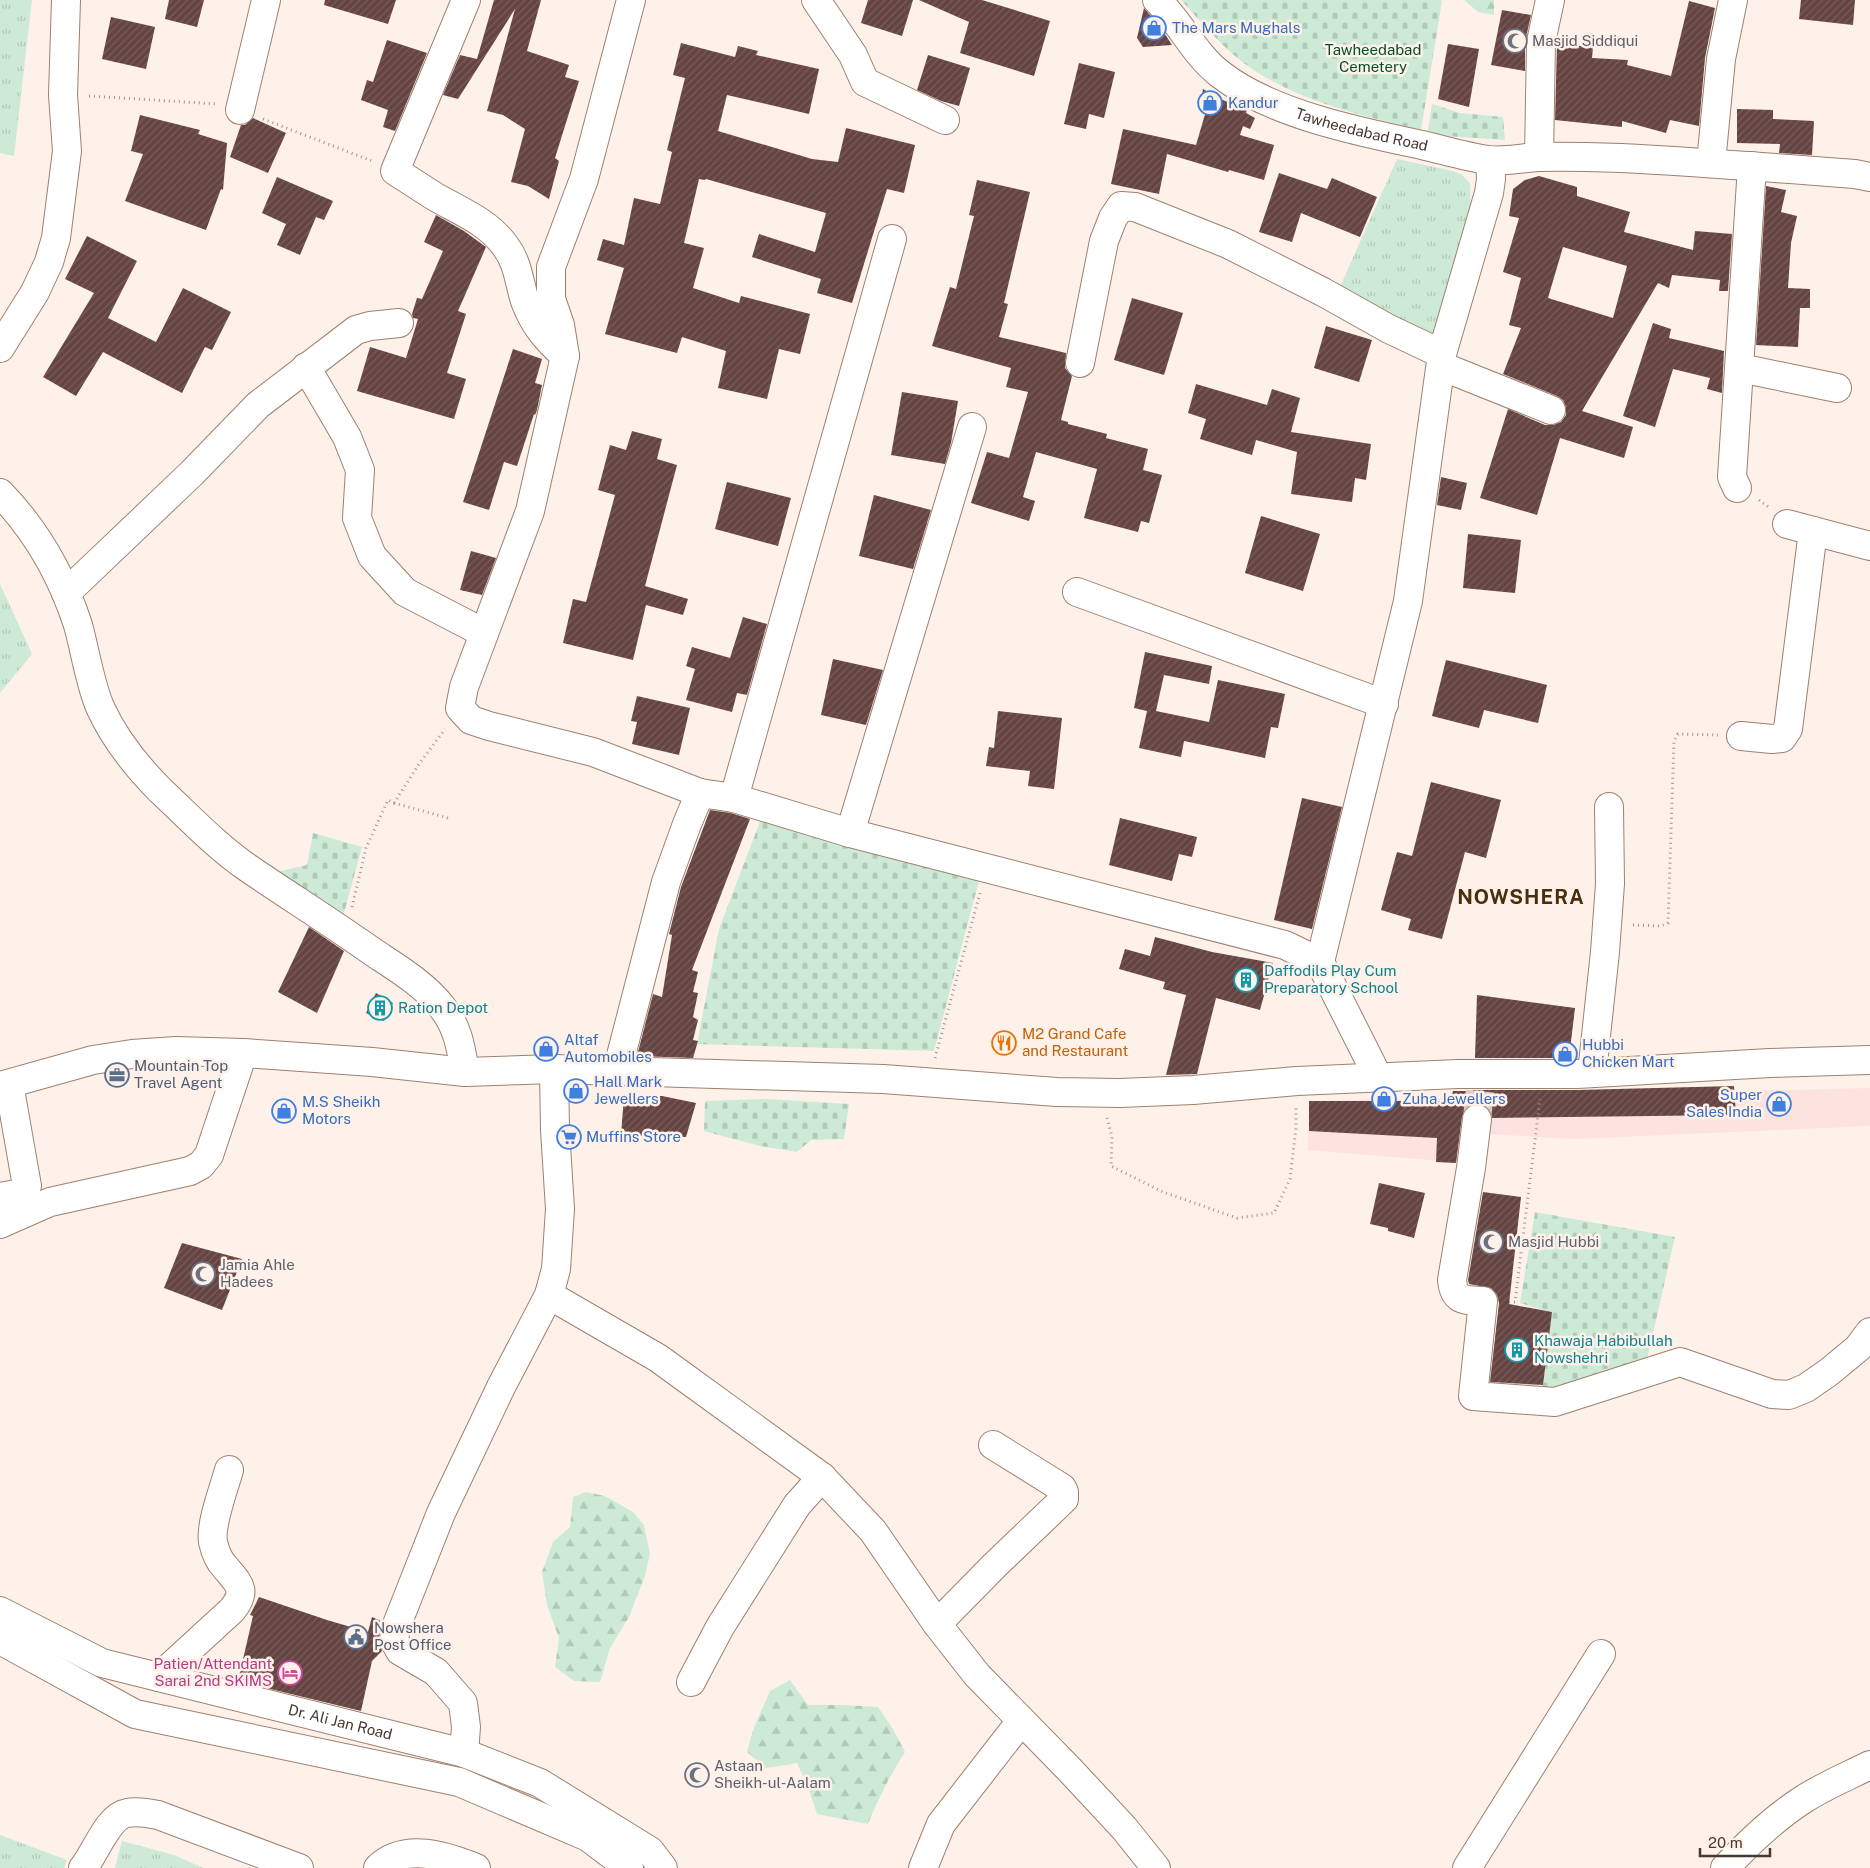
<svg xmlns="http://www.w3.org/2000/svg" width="1870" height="1868" font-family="'Public Sans',sans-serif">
<defs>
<pattern id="grass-tufts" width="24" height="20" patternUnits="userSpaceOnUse" patternTransform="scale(1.25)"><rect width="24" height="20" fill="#cdead6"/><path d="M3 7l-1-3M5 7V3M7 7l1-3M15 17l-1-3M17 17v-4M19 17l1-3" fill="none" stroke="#b1c9b8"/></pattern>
<pattern id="forest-firs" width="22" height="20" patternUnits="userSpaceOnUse" patternTransform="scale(1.25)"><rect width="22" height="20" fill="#cdead6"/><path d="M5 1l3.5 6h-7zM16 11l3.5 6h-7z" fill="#b1c9b8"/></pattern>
<pattern id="cemetery-stones" width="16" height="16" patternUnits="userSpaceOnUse" patternTransform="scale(1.25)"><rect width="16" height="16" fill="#cdead6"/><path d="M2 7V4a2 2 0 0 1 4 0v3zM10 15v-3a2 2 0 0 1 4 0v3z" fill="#b1c9b8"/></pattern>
<pattern id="building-hatch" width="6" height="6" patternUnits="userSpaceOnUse" patternTransform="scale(1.25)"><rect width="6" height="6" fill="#654442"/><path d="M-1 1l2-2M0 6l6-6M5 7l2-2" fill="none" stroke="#795e5c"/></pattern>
</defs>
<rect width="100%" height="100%" fill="#fef1e9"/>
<polygon fill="#fde3df" points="1870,1088 1870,1126 1574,1139 1485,1134 1478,1164 1308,1150 1309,1101"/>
<g fill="url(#grass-tufts)">
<polygon points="0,0 32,0 14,156 0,153"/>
<polygon points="1397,159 1448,170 1461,174 1470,183 1471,221 1440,340 1339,289"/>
<polygon points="0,584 32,654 0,693"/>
<polygon points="0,1835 67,1860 64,1868 0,1868"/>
<polygon points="122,1841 174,1855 203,1868 115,1868"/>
</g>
<g fill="url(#forest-firs)">
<polygon points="1464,0 1494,0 1494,15 1478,12"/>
<polygon points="586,1492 605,1496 633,1512 644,1525 650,1554 645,1576 629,1617 610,1648 600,1682 574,1681 555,1667 559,1638 547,1605 542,1572 553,1542 570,1527 573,1497"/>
<path d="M790,1680L808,1705H842L878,1707L893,1729L905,1752C890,1775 878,1799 868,1824L817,1814L808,1787L797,1763L766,1768L747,1752L753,1730L770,1691Z"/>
</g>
<g fill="url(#cemetery-stones)">
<path d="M1181,0H1440L1442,1L1421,130C1363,116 1304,103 1252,69C1225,51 1203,24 1181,0Z"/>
<polygon points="1432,104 1460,113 1503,117 1505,140 1446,136 1428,131"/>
<polygon points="761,819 980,877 934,1051 697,1044 719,929"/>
<polygon points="313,833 362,847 341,924 267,874 307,865"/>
<polygon points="767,1099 849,1104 844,1139 811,1140 797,1152 760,1146 704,1131 705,1101"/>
<polygon points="1535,1212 1675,1237 1646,1364 1542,1394 1551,1312 1520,1303"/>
</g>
<g fill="url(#building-hatch)" fill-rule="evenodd">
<polygon points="169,0 204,0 197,27 165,19"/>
<polygon points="325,0 396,0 388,24 324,5"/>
<polygon points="494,0 541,0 527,51 569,65 565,77 579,81 555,158 559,161 549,199 528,186 511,182 525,129 503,115 487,111 515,9 458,99 443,95 460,55 477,59"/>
<polygon points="868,0 913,0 902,36 861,23"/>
<polygon points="919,0 982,0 1050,21 1034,76 960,53 969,22"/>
<polygon points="1801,0 1855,0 1853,25 1799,19"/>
<polygon points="1689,1 1715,8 1705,58 1699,126 1670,120 1666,133 1622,121 1622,127 1555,120 1557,44 1593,47 1592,58 1628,60 1627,65 1671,76"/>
<polygon points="1144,8 1161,28 1172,45 1143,47 1137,38"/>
<polygon points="1502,10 1531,15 1525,42 1525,71 1491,65"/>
<polygon points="111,17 155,27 146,69 102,59"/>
<polygon points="387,40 427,53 395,131 383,127 388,110 361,100 367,80 373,82"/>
<polygon points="681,43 735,57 738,46 758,51 756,55 819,69 809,114 727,95 718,131 812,159 838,162 846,128 915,145 904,193 887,189 852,303 817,293 821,279 752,257 759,234 815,252 826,213 706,179 705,180 699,179 684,243 704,248 693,288 739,303 741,296 810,314 800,354 779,349 767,399 718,388 726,351 682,337 677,353 605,334 624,268 597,260 603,239 624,245 634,198 660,204 672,152 667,150 685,78 673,75"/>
<polygon points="1448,44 1479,49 1469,107 1438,99"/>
<polygon points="928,55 970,68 959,106 941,101 917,90"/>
<polygon points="1079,63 1115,72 1104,118 1089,114 1086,129 1064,124"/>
<polygon points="1203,89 1220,99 1247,109 1246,113 1255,118 1250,129 1243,126 1240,135 1274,145 1264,180 1229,170 1228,172 1167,154 1159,194 1111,184 1123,129 1196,145 1206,111 1200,109"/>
<polygon points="1737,109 1773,110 1773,119 1814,121 1812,155 1779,153 1780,144 1737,143"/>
<polygon points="140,115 200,130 198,134 227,143 223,190 221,189 206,230 125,201 143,154 131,151"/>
<polygon points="253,118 286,133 268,173 230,157 241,125 245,125"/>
<polygon points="1279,173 1327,189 1332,178 1377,197 1360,237 1301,213 1292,242 1259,232"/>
<path d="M1539,176L1577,187V196L1630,212L1624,232L1693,250L1695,231L1732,234L1728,291H1719L1720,280L1672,275L1669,288L1658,283L1582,411L1633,427L1624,458L1560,438L1537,515L1480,498L1508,409L1545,425H1553L1561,422L1566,415V407L1563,400L1557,396L1503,374L1521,328L1509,325L1521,278L1503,272L1519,218L1509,216L1513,189L1525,180ZM1563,247L1627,266L1613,318L1548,298Z"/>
<polygon points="277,177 333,201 324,220 316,217 300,255 277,245 286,224 262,213"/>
<polygon points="977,180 1030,192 1004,303 1008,304 999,337 1066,353 1065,368 1072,376 1061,420 1068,422 1068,424 1107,434 1106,438 1148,449 1143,470 1162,475 1149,523 1141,521 1138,532 1084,518 1097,469 1036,452 1023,497 1035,501 1029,521 971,503 987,452 1009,458 1028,392 1006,387 1011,368 932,346 950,287 956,289 974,216 969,215"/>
<polygon points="1766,186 1786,190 1781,212 1797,216 1791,243 1788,288 1810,289 1810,308 1800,308 1798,347 1756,345"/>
<polygon points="436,215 464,231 486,247 458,311 466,314 447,373 466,379 454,419 357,391 370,347 406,358 418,319 413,318 412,314 417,298 422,299 443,251 424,242"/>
<polygon points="87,236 137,261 108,318 156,342 183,288 231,312 212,350 205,347 182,393 103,352 76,396 43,377 94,293 65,279"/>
<polygon points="1132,298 1183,313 1164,375 1114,360"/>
<polygon points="1653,323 1671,329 1669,338 1724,351 1722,393 1707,389 1710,378 1673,369 1655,427 1623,416"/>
<polygon points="1326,326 1372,340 1359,382 1314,368"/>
<polygon points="513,349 542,359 535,383 542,385 537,410 535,415 534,414 517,466 504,462 489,510 463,502"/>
<polygon points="1196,384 1267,405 1272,389 1300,398 1291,432 1371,444 1366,480 1355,478 1352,502 1291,494 1297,452 1256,440 1252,455 1200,439 1206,419 1188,413"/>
<polygon points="902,392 958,401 951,443 945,464 891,455"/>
<polygon points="632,431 662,439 657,459 677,465 645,586 688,599 683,615 646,605 633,660 563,643 573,599 586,602 615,495 598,490 610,445 626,450"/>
<polygon points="1441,477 1467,483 1461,510 1437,505"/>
<polygon points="727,482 791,498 778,546 715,529"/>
<polygon points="874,495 931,510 913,569 859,556"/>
<polygon points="1261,516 1320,534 1303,591 1245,573"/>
<polygon points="1468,534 1521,540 1515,593 1463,588"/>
<polygon points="471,551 496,558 482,595 460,590"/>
<polygon points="743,617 767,624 747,695 737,693 732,712 686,700 695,669 686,666 692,647 730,658"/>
<polygon points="1145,652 1212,666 1209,684 1164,675 1156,711 1209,722 1218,680 1285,694 1278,728 1271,727 1265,758 1184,741 1181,757 1139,748 1147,711 1134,708"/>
<polygon points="833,659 883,670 866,725 821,715"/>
<polygon points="1446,660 1547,685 1538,723 1484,710 1479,728 1432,716"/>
<polygon points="637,696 690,708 679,755 632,744 637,722 631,721"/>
<polygon points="998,711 1062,718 1054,789 1028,786 1030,771 986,766 989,747 994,748"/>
<polygon points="1431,782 1501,800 1486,858 1465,852 1442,939 1408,930 1411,919 1381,910 1397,852 1412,856"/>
<polygon points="1302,798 1342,807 1312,929 1274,920"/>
<polygon points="710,810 731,813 750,819 692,970 698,972 693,992 698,993 693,1017 698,1020 693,1040 698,1041 693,1058 637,1056 653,994 662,997 672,935 669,934 681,887"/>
<polygon points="1120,818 1197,837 1192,857 1179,854 1172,881 1109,865"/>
<polygon points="309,927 344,951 317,1013 278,992"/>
<polygon points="1155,937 1212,952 1273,963 1260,1010 1216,998 1197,1074 1166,1075 1186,995 1163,989 1165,982 1119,969 1125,949 1150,956"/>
<polygon points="376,993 393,1003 384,1021 366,1013"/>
<polygon points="1477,995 1575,1008 1569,1058 1475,1058"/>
<polygon points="1734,1086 1736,1115 1492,1118 1491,1112 1486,1106 1479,1104 1471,1104 1465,1109 1462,1117 1456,1163 1436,1162 1437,1138 1309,1131 1309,1101 1450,1101 1453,1091 1473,1091 1473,1090 1577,1090"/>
<polygon points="624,1096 662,1096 696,1103 686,1137 621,1135"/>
<polygon points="1379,1183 1425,1193 1414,1238 1388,1231 1388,1228 1370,1224"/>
<polygon points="1483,1192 1521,1197 1509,1304 1552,1312 1543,1385 1490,1382 1499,1303 1497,1295 1491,1288 1469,1284 1468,1280"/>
<polygon points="182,1243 242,1259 222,1310 164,1288"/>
<polygon points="259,1597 327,1620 368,1632 372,1617 381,1621 379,1638 382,1651 372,1661 361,1711 238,1681 253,1616 250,1615"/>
</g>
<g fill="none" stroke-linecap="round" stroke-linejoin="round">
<polyline stroke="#d9ccc4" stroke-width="28" stroke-dasharray="28 14" stroke-linecap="butt" points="1477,1119 1480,1090"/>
<g stroke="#9e806e" stroke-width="30">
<g id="minor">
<path d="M466,0L395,171C408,179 421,188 434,196C459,211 488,221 506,247C518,263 519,282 525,301C534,325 546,339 565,356"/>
<polyline points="631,0 584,179 551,267 551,299 560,325 565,356 530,511 464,687 460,708 471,720 489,726 593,752 700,793 734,798 850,833 1285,945 1320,962 1378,1077"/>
<polyline points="816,0 853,55 865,82 945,120"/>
<path id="s1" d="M1157,0C1181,23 1194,54 1220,74C1271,114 1360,132 1422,145C1444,150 1466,157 1489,160C1504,162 1522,158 1538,157C1565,156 1593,157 1621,158C1699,162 1777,168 1855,174L1870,177"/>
<polyline points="240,110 266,0"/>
<polyline points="1539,157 1541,42 1550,0"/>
<polyline points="1711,163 1721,59 1733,0"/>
<polyline points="0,348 35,292 49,262 56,238 67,151 63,95 66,0"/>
<polyline points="1080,363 1104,241 1113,218 1121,206 1135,207 1228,244 1323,292 1389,329 1442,354"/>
<polyline points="1441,366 1551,410"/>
<polyline points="306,367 347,437 360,470 357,518 372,556 405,592 484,633"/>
<polyline points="1740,368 1837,388"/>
<polyline points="1737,488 1732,477 1752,166"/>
<path d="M0,493C36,530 62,576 78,625C85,650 90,684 100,707C114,738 137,767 161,791C189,817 217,847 248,868C289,896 332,923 373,952C397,968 424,984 442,1007C458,1027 461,1048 465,1072"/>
<polyline points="1787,524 1870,546"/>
<polyline points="1077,592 1384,704"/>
<polyline points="66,593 192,473 258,405 356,330 370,326 399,323"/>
<polyline points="1741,736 1772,739 1782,738 1788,729 1813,531"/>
<polyline points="734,798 892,239"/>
<polyline points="850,833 972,427"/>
<polyline points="1320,962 1408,601 1442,354 1489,193 1491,179 1490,161"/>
<polyline points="617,1071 666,882 687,824 700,793"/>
<polyline points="1592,1073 1605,952 1610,884 1609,807"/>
<path d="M1477,1119L1471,1168L1452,1280C1454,1302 1465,1300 1483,1301L1473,1396L1555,1402L1680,1362L1772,1394L1789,1395L1806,1388L1829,1372L1858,1348L1870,1332"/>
<polyline points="0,1197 22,1193 27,1186 9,1084"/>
<polyline points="0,1224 50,1202 190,1171 201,1165 209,1155 243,1053"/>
<polyline points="549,1295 658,1358 822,1477 873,1531 937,1624 977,1675 1069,1769 1124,1828 1156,1868"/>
<polyline points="937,1624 995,1565 1064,1499 1064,1492 1062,1488 993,1445"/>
<path d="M159,1677L232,1610C248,1590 239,1584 225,1567C219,1561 215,1551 213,1542C210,1524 224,1488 229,1470"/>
<polyline points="691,1682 720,1627 797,1505 822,1477"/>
<polyline points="464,1753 466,1727 463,1703 436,1672 400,1651 394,1640 396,1627 441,1513 501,1387 549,1295 556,1269 560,1209 555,1130 554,1069"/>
<path d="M83,1868C95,1854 108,1816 127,1813C137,1811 148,1813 158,1815L299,1868"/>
<path d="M378,1868C405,1842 446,1856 476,1868"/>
<polyline points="923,1868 941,1824 1021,1721"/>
<polyline points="1467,1868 1601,1654"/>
<path d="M1725,1868C1749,1842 1774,1818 1804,1799C1824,1786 1848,1776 1870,1765"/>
</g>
</g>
<g stroke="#9e806e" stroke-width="30">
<g id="major">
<path id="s2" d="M0,1611L102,1663L464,1753L540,1783L650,1851L663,1868"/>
<polyline points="0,1640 135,1714 459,1782 588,1837 629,1868"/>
</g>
</g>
<g stroke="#9e806e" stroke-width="30">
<polyline id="highway" points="0,1086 93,1060 132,1054 176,1051 243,1053 372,1062 465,1072 554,1069 883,1079 1057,1092 1120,1093 1193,1090 1297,1081 1458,1074 1577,1074 1770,1063 1870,1060"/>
</g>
<g stroke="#a2958d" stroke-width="3" stroke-dasharray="1 4" stroke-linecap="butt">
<polyline points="89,96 217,104"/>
<polyline points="263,119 372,161"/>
<polyline points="1759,500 1770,508"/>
<polyline points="394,803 448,818"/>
<polyline points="352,907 366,848 388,800 394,803 419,764 445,729"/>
<polyline points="1633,925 1661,926 1668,923 1674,741 1678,734 1718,735"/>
<polyline points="935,1058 980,893"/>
<polyline points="1107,1118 1112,1137 1111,1166 1163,1192 1237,1218 1274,1213 1290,1179 1296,1128 1296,1106"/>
<polyline points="1509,1302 1515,1302 1540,1099"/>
</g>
<use href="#minor" stroke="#fff" stroke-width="28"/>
<use href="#major" stroke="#fff" stroke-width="28"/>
<use href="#highway" stroke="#fff" stroke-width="28"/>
</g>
<defs>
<g id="shop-ring" transform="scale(1.25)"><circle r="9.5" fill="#fef1e9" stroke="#3f7fe0" stroke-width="1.5"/><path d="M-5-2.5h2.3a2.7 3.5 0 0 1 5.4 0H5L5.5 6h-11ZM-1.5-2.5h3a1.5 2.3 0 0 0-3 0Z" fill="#3f7fe0"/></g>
<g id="mosque-ring" transform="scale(1.25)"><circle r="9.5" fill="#fef1e9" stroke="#6b7280" stroke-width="1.5"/><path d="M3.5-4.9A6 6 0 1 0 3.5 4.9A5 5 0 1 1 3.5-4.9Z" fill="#6b7280"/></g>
<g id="building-ring" transform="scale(1.25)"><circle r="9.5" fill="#fef1e9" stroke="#0f9aa8" stroke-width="1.5"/><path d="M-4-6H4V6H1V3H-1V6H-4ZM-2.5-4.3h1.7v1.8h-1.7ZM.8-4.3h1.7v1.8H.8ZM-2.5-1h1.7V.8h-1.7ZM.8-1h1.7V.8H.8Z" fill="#0f9aa8"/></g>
<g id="restaurant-ring" transform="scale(1.25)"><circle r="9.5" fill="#fef1e9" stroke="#e8710a" stroke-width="1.5"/><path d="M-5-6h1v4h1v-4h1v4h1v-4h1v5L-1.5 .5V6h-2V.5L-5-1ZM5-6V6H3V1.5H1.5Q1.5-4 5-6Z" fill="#e8710a"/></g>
<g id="office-ring" transform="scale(1.25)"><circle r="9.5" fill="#fef1e9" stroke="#5c6f8a" stroke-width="1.5"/><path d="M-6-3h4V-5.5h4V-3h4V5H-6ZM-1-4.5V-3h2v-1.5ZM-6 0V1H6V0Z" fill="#5c6f8a"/></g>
<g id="supermarket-ring" transform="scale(1.25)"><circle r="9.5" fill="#fef1e9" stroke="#3f7fe0" stroke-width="1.5"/><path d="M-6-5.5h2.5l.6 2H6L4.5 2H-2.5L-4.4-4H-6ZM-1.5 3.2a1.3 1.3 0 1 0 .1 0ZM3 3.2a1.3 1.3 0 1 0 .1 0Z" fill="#3f7fe0"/></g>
<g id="civic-ring" transform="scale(1.25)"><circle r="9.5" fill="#fef1e9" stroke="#5c6f8a" stroke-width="1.5"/><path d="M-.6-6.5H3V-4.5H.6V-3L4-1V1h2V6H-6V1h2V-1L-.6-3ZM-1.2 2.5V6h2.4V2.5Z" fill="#5c6f8a"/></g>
<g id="hotel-ring" transform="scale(1.25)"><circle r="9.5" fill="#fef1e9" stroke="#d1479c" stroke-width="1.5"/><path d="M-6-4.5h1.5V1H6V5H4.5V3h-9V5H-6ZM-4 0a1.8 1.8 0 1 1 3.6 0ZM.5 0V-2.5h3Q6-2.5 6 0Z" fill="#d1479c"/></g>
</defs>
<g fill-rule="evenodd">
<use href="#shop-ring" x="1154" y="28"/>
<use href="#mosque-ring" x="1515" y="41"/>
<use href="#shop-ring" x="1210" y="103"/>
<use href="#building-ring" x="1246" y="980"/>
<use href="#building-ring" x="380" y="1008"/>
<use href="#restaurant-ring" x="1004" y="1043"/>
<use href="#shop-ring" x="546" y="1049"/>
<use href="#shop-ring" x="1565" y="1054"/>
<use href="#office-ring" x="117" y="1075"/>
<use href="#shop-ring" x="576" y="1091"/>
<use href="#shop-ring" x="1384" y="1099"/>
<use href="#shop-ring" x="1779" y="1104"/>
<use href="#shop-ring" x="284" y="1111"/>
<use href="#supermarket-ring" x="569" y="1137"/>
<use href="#mosque-ring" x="1491" y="1242"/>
<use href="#mosque-ring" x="203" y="1274"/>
<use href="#building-ring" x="1517" y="1350"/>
<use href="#civic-ring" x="356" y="1637"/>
<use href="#hotel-ring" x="290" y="1673"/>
<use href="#mosque-ring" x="697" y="1775"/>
</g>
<g text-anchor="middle" stroke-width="5" stroke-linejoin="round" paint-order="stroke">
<g font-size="15" fill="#366cbe" stroke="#fef1e9" text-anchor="start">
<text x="1172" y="33">The Mars Mughals</text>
<text x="1228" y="108">Kandur</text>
<text x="564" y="1045">Altaf<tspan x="564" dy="17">Automobiles</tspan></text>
<text x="1582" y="1050">Hubbi<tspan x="1582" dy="17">Chicken Mart</tspan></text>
<text x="594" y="1087">Hall Mark<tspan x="594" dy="17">Jewellers</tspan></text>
<text x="1762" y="1100" text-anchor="end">Super<tspan x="1762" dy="17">Sales India</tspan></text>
<text x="1402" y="1104">Zuha Jewellers</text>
<text x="302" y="1107">M.S Sheikh<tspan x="302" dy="17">Motors</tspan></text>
<text x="586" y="1142">Muffins Store</text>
</g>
<g font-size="15" fill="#5b616d" stroke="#fef1e9" text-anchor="start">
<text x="1532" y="46">Masjid Siddiqui</text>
<text x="1508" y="1247">Masjid Hubbi</text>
<text x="220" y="1270">Jamia Ahle<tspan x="220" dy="17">Hadees</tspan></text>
<text x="714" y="1771">Astaan<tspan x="714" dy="17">Sheikh-ul-Aalam</tspan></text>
</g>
<g font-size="15" fill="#044e2a" stroke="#fef1e9">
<text x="1373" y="55">Tawheedabad<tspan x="1373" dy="17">Cemetery</tspan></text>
</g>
<g font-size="15" fill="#473932" stroke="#fef1e9">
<text dy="5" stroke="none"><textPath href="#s1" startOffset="251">Tawheedabad Road</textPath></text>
<text dy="5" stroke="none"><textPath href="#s2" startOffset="360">Dr. Ali Jan Road</textPath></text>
</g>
<g font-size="15" fill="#0d838f" stroke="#fef1e9" text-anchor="start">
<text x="1264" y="976">Daffodils Play Cum<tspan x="1264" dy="17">Preparatory School</tspan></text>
<text x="398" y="1013">Ration Depot</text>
<text x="1534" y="1346">Khawaja Habibullah<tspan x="1534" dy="17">Nowshehri</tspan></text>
</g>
<g font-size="15" fill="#c56008" stroke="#fef1e9" text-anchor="start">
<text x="1022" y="1039">M2 Grand Cafe<tspan x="1022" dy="17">and Restaurant</tspan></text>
</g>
<g font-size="15" fill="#4e5e75" stroke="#fef1e9" text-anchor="start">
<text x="134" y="1071">Mountain Top<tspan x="134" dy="17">Travel Agent</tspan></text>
<text x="374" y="1633">Nowshera<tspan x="374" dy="17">Post Office</tspan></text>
</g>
<g font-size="15" fill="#b23c85" stroke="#fef1e9" text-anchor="end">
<text x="272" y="1669">Patien/Attendant<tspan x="272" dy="17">Sarai 2nd SKIMS</tspan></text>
</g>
<g font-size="20" font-weight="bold" letter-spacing="1" fill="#482e0d" stroke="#fef1e9">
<text x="1521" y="904">NOWSHERA</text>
</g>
</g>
<path d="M1700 1848v8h70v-8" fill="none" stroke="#473932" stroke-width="2.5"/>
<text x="1708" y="1848" font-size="15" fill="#473932" stroke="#fef1e9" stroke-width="4" paint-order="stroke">20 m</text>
</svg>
